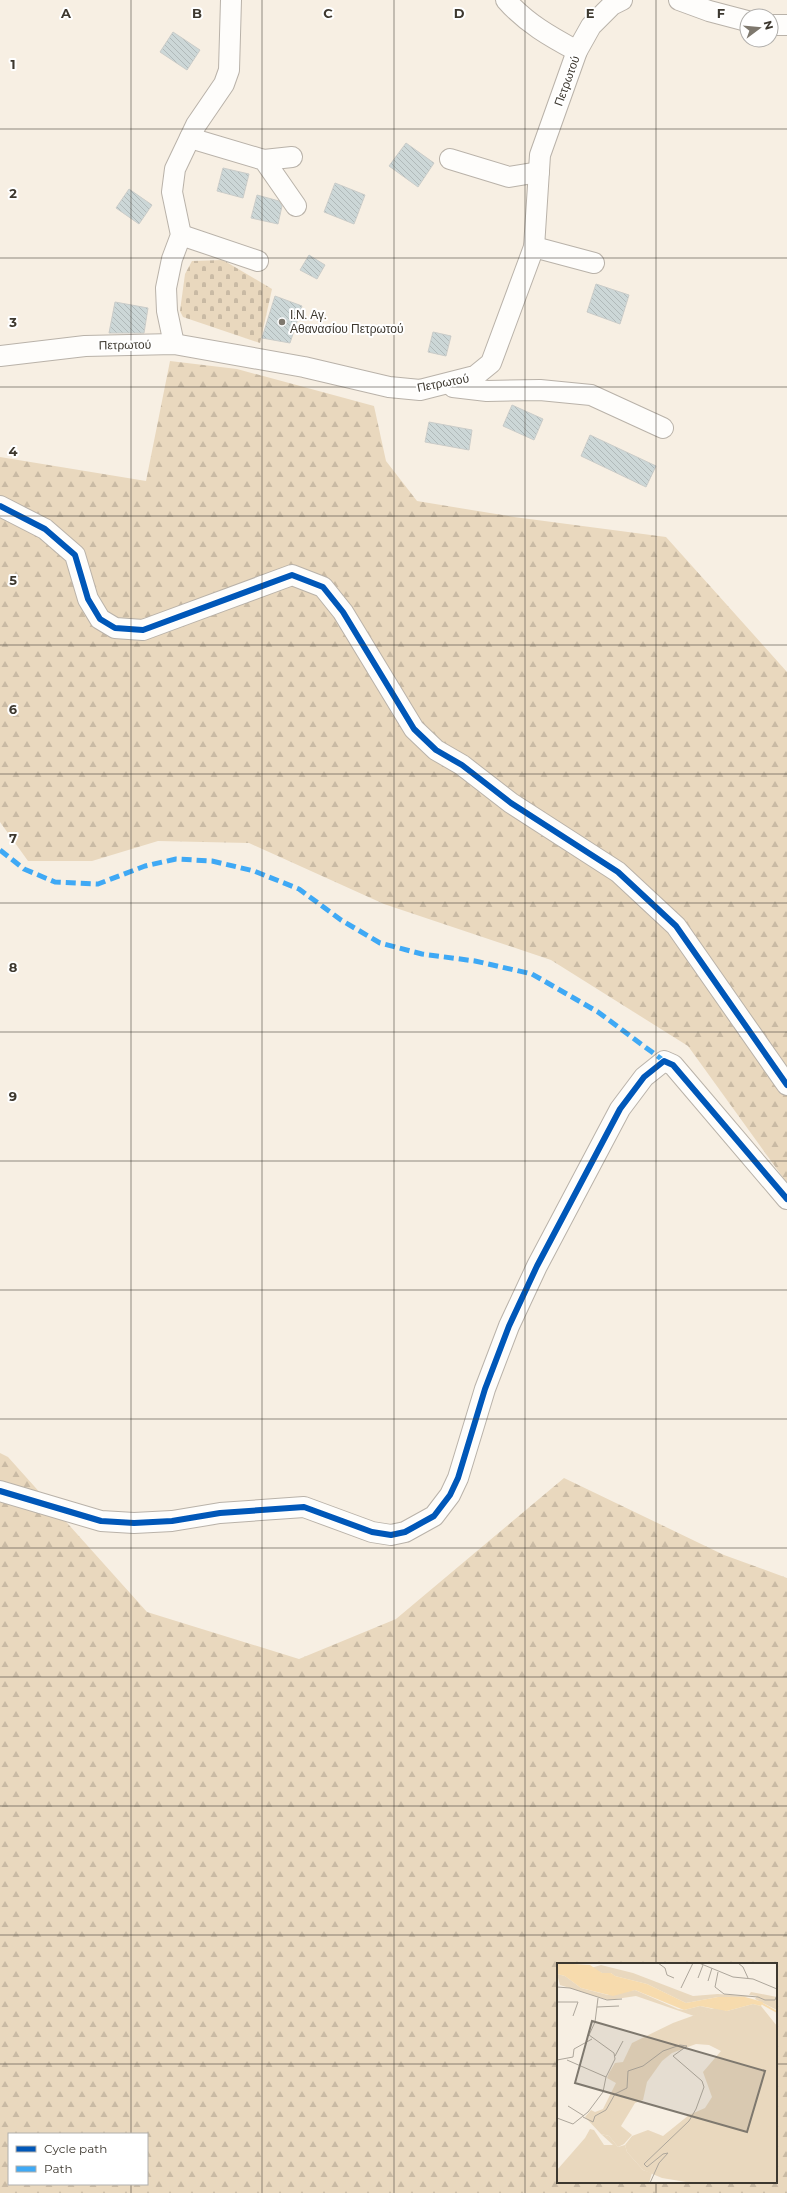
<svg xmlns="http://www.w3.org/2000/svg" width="787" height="2193" font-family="Montserrat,sans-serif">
<defs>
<pattern id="forest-firs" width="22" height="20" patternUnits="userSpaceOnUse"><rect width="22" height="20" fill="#e9d8be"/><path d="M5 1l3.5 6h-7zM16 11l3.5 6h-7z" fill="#c9baa4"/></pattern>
<pattern id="cemetery-stones" width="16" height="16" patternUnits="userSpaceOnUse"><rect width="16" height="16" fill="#e9d8be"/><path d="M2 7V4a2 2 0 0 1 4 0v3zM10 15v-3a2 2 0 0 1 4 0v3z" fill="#c9baa4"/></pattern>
<pattern id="building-back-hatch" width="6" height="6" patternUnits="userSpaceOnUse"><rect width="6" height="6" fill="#ccd7d7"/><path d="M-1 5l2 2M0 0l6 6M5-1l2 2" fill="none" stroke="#b0b9b9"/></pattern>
</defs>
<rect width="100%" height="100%" fill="#f7efe3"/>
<g fill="url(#forest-firs)" fill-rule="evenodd">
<polygon points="170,361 237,369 374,406 386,461 417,501 514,517 666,537 787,672 787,1183 688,1046 551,960 384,904 249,843 158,841 92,861 28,861 0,822 0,457 146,481"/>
<path d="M0,1453L8,1457L147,1612L299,1659L396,1619L564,1478L724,1555L787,1578V2193H0ZM558,1964H776V2182H558ZM9,2134H147V2184H9Z"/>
</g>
<polygon fill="url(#cemetery-stones)" points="223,260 272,289 260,343 183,317 180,311 185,274 192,261"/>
<g fill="url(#building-back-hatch)" stroke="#caccc9">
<polygon points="173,32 200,50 187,70 160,52"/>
<polygon points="406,143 434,163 418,187 389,166"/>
<polygon points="223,168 249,174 243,198 217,191"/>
<polygon points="335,183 365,195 354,224 324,212"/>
<polygon points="129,189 152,205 139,224 116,208"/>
<polygon points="257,195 279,201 282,206 278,224 251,218"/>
<polygon points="309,255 325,265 317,279 300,270"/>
<polygon points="596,284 629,295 620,324 587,312"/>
<polygon points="275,296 302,306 290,343 262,338"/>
<polygon points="115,302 148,308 144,333 109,333"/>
<polygon points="433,332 451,336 446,356 428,352"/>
<polygon points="512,405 543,419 534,440 503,426"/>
<polygon points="429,422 472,430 469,450 425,442"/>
<polygon points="590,435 656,466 646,487 581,456"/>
</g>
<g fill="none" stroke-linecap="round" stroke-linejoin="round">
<g stroke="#b9b2a9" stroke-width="22">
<g id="minor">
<path d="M506,0C526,23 551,37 577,51"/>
<polyline points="679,0 709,11 747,21"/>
<polyline points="771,25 787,25"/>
<polyline points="190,138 264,160 296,206"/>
<polyline points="450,159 509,177 539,172"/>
<polyline points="264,160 292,157"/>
<polyline points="181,235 258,261"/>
<polyline points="534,247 594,263"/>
<polyline points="174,344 167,311 166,288 172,259 181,235 172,192 175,169 196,125 224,84 229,70 231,0"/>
<polyline points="0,356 85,346 174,344 304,367 389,387 420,390 475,376 491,363 534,247 540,155 577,51 591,26 612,5 622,0"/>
<polyline points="453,387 487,391 540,390 591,395 663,428"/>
<polyline points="0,506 45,529 75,555 88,599 100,619 115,628 143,630 292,575 323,587 343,612 414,729 436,750 462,765 511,803 618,872 676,926 787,1085"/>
<polyline points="0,1491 101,1521 134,1523 172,1521 220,1513 304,1507 372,1532 391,1535 405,1532 434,1516 450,1495 458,1478 485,1389 509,1326 537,1266 620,1109 644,1077 664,1061 673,1065 787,1199"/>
</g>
</g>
<use href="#minor" stroke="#fefdfb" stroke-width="20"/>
<polyline stroke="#3fa9f5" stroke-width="5" stroke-dasharray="10 5" stroke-linecap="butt" points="0,850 24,869 55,882 98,884 145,866 176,859 212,861 254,871 299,889 341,920 380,943 422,954 475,961 532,974 598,1012 664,1061"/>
<g stroke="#fff" stroke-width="8">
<g id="cycleway">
<polyline points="0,506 45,529 75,555 88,599 100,619 115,628 143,630 292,575 323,587 343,612 414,729 436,750 462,765 511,803 618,872 676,926 787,1085"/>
<polyline points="0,1491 101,1521 134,1523 172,1521 220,1513 304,1507 372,1532 391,1535 405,1532 434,1516 450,1495 458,1478 485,1389 509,1326 537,1266 620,1109 644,1077 664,1061 673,1065 787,1199"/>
</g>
</g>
<use href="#cycleway" stroke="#0057b8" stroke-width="6"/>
</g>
<path fill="none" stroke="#3d382f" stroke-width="1" stroke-opacity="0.55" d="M131,0V2134M262,0V2193M394,0V2193M525,0V2193M656,0V1964M0,129H787M0,258H787M0,387H787M0,516H787M0,645H787M0,774H787M0,903H787M0,1032H787M0,1161H787M0,1290H787M0,1419H787M0,1548H787M0,1677H787M0,1806H787M0,1935H787M0,2064H558M776,2064H787M656,2182V2193M131,2184V2193"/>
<circle fill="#7e786e" stroke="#fff" stroke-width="1.5" cx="282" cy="322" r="4"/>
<g text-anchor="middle" stroke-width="4" stroke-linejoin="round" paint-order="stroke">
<g font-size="12" fill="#3d382f" stroke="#fff">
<text transform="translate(567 81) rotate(-70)" y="4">Πετρωτού</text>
<text transform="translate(125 345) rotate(-1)" y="4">Πετρωτού</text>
<text transform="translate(443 383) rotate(-11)" y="4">Πετρωτού</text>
</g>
<g font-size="12" fill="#3d382f" stroke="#fff" text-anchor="start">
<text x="290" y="319">Ι.Ν. Αγ.<tspan x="290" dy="14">Αθανασίου Πετρωτού</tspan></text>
</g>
</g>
<g transform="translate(557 1963)">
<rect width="220" height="220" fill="#f7efe3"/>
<path d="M44,2L76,10L136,33L161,31L200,34H161L129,40L90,21L58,13L54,10H45L34,5ZM0,11L8,13L24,25L51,32L78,27L121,46L127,47L143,43L156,46L137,53L79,33L52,37L41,34L3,22ZM33,166L37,167L47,182H56L44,171L52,173L61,184L68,182L70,189L86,207L95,210L92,220H0V207L28,175Z" fill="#e9d8be"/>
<path d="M194,29L220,34V47L198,36L200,33L192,32ZM196,41L204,43L220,63V220H135L105,215L86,207L70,189L68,182L75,173L91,167L106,173L132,152L148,145L155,134L146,109L164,88L152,82L139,81L115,90L105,98L90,119L86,137L78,140L64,163L75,172L67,181L61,184L52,173L44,171L28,154L34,147L38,149L46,146L59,120L50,115L52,110L58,100L66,99L75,80L116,60L160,44L170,48Z" fill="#e9d8be"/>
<path d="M0,0L33,2L45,10H54L58,13L90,21L129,40L161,34H188L206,39L204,43L196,41L170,48L143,43L127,47L78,27L56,33L24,25L8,13L0,11Z" fill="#f7dbad"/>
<path fill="none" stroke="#f7dbad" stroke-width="2" d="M204,40L220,49"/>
<path fill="none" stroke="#ada69b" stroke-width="1" d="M101,0L108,5L110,12L117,15M142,0L176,14L196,16L220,26M181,0L186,4L191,15M161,9L158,24L167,31L201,34L208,37H218L220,32M141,15L146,2M151,18L155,5M0,24L13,25L50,37L65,36M124,25L136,0M0,39H21L16,53M40,44L62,43M58,93L66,78M0,97L16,94L17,86L35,76M10,97L49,114M11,143L27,153M26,154L36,159L38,153L49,147L58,131L70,125L71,108L86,103L106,88L123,82L130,83L116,93L145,118L147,124L139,146L132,158L87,201L90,204L106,191L111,190L102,200L93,220M0,155L16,161L31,149L46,129L49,114L58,96L57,90L32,72L38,59L41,35"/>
<path fill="#7e786e" fill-opacity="0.15" stroke="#7e786e" stroke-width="2" d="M35,58L208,108L190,169L18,120Z"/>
<rect width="220" height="220" fill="none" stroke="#3d382f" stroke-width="2"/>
</g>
<g font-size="13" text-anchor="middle" font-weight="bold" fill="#3d382f" stroke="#fff" stroke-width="4" stroke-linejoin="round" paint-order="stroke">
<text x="66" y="18">A</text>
<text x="197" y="18">B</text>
<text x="328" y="18">C</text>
<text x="459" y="18">D</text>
<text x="590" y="18">E</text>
<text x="721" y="18">F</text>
<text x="13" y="69">1</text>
<text x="13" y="198">2</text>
<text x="13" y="327">3</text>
<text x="13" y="456">4</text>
<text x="13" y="585">5</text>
<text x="13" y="714">6</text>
<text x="13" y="843">7</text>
<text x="13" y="972">8</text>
<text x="13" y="1101">9</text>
</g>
<rect x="8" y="2133" width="140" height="52" fill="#ffffff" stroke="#b1afac"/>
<rect x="16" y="2146" width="20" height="6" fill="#0057b8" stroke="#b1afac"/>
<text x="44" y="2153" font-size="12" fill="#3d382f">Cycle path</text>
<rect x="16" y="2166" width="20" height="6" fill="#3fa9f5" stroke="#b1afac"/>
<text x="44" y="2173" font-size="12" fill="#3d382f">Path</text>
<g transform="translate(759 28) rotate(74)"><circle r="19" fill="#ffffff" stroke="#b1afac"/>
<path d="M0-3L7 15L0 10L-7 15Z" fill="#7e786e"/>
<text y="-6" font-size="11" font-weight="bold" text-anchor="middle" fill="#3d382f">N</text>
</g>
</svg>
